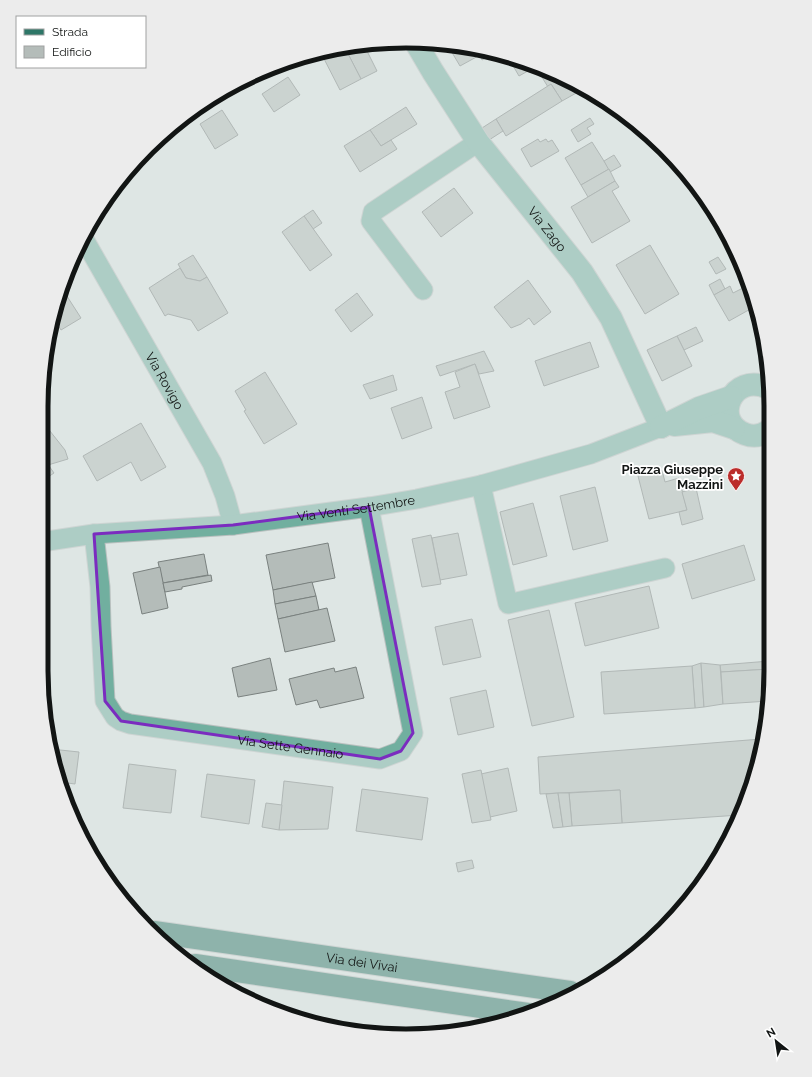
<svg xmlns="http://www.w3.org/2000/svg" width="812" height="1077" font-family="Raleway,sans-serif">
<rect width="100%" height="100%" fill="#dee6e4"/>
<g fill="#b4bcb9" stroke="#7a817f">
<polygon points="447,44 454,44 490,53 491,55 482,60 480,55 460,66"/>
<polygon points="364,45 377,71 361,79 345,48"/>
<polygon points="345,48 361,79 340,90 321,53"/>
<polygon points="508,57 524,60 535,67 519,76"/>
<polygon points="546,70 572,82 578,92 562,101 551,84 548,87 540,74"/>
<polygon points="288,77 300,95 274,112 262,94"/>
<polygon points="551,84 562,101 506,136 496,119"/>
<polygon points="406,107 417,124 381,146 370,130"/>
<polygon points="222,110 238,135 215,149 200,124"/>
<polygon points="590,118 594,124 587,128 591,134 578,142 571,130"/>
<polygon points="496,119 503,131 489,140 482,128"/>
<polygon points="370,130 381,146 391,140 397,149 360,172 344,146"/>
<polygon points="538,139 540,142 546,139 548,142 552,140 559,151 531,167 521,149"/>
<polygon points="592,142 609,169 581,185 565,158"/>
<polygon points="614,155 621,166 610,172 604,161"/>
<polygon points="609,169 615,181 588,197 581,185"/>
<polygon points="615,181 619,187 612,191 630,221 592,243 571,207"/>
<polygon points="454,188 473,213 441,237 422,212"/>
<polygon points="313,210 322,223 313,229 304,216"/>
<polygon points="304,216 332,255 310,271 282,232"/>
<polygon points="650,245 679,294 645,314 616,265"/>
<polygon points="193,255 207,277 200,281 186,278 178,264"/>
<polygon points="718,257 726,269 716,274 709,262"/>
<polygon points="180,268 186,278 200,281 207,277 228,313 198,331 191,320 168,314 165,316 149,288"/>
<polygon points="720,279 725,289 714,295 709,285"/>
<polygon points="528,280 551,312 534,325 529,318 521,324 511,328 494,307"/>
<polygon points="730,286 733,293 747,286 750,291 754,307 729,321 714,295"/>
<polygon points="63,290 81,318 61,330 56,322 51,325 53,312"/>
<polygon points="357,293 373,315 351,332 335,310"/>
<polygon points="696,327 703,341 684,350 677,336"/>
<polygon points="677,336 692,366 662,381 647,350"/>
<polygon points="590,342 599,367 544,386 535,361"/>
<polygon points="484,351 494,371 479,374 475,364 440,376 436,366"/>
<polygon points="475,364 490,407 454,419 445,392 460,387 455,372"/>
<polygon points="265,372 297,424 264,444 244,411 246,410 235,391"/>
<polygon points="393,375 397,390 370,399 363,385"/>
<polygon points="422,397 432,428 402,439 391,408"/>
<polygon points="42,421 65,450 68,459 48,465 42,456"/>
<polygon points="141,423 166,467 141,481 131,462 97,481 83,456"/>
<polygon points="42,456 54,473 42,481"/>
<polygon points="662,470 665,482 679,478 687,510 649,519 638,476"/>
<polygon points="595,487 608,541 573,550 560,496"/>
<polygon points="696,488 703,519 682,525 679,512 687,510 682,492"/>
<polygon points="533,503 547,556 513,565 500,512"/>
<polygon points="458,533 467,575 440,580 432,538"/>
<polygon points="431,535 441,584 422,587 412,539"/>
<polygon points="328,543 335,578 273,590 266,555"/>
<polygon points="744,545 755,580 692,599 682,564"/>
<polygon points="204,554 208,575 163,583 158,562"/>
<polygon points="160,567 168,608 142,614 133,573"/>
<polygon points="211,575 212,581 182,587 182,589 165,592 163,583"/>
<polygon points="312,582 316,596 275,604 273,590"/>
<polygon points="649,586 659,628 585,646 575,603"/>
<polygon points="316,596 319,610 278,619 275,604"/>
<polygon points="327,608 335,641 285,652 278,619"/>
<polygon points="549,610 574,717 532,726 508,620"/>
<polygon points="472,619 481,657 443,665 435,627"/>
<polygon points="270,658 277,690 238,697 232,668"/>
<polygon points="770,661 770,669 721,672 720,665"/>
<polygon points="701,663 704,707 695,708 692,666"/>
<polygon points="701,663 720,665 723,704 704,707"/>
<polygon points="692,666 695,708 604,714 601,672"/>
<polygon points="356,667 364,698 320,708 317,700 296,705 289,679 334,668 335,672"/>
<polygon points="770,669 769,701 723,704 721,672"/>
<polygon points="486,690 494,727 458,735 450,698"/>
<polygon points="761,739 752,788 740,815 622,823 620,790 540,794 538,757"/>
<polygon points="51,749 79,752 75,784 60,782 53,766"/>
<polygon points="129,764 176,770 171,813 123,808"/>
<polygon points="508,768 517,811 490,817 481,774"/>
<polygon points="481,770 491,820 472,823 462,774"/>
<polygon points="207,774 255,780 249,824 201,817"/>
<polygon points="284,781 333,787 328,829 279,830"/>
<polygon points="362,789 428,798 422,840 356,831"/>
<polygon points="620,790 622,823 572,826 569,793"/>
<polygon points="558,793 563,827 553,828 546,794"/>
<polygon points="558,793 569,793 572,826 563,827"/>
<polygon points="266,803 282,805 279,830 262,827"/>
<polygon points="472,860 474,868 458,872 456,863"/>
</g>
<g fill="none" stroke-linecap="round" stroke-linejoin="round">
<g stroke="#b9c0bf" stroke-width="21">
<g id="minor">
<path id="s1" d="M85,241L212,463L225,496L233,525"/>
<polyline points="423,290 371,221 373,212 478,142"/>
<polyline points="481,485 508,604 665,568"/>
<path id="s2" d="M94,534L100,587L101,626L105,701L115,717L121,721L130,724L380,759L401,751L413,733L369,507"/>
<path id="s3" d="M41,542L94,534L233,525L369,507L417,499L481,485L591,454L661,427"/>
</g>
</g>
<g stroke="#b9c0bf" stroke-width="24">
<g id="tertiary">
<path id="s4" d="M416,43L433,72L478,142L582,272L611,318L661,427"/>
<path d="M768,388C732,371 711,421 745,434C753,437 761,436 768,431"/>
<polyline points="674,425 713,421 734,428"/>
<polyline points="661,427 699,408 731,397"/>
</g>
</g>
<g stroke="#b9c0bf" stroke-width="24">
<g id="primary">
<path id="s5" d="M154,932L570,992"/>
<polyline points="195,965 528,1014"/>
</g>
</g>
<use href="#minor" stroke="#71af9f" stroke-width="19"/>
<use href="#tertiary" stroke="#71af9f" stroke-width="22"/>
<use href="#primary" stroke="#2d7667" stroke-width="22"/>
</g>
<path d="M0 0H812V1077H0ZM369,507L413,733L401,751L380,759L121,721L105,701L94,534L233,525Z" fill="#dee6e4" fill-opacity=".55" fill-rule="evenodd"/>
<path fill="none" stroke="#7b2cbf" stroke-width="3" stroke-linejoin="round" d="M369,507L413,733L401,751L380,759L121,721L105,701L94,534L233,525Z"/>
<defs>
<g id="sight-pin" transform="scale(0.9)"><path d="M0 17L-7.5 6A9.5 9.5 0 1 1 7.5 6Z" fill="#bb2d2b" stroke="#fff"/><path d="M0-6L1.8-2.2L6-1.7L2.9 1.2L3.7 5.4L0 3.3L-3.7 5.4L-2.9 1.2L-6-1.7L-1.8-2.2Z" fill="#fff"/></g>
</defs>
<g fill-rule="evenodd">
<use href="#sight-pin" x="736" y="476"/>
</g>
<g text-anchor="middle" stroke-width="3.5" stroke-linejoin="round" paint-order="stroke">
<g font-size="13" fill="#121514" stroke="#fff">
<text dy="5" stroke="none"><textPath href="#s4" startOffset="228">Via Zago</textPath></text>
<text dy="5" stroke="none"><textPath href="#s1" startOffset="161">Via Rovigo</textPath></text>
<text dy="5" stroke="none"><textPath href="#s3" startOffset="317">Via Venti Settembre</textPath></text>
<text dy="5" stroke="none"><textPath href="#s2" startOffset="365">Via Sette Gennaio</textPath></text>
<text dy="5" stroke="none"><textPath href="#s5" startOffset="210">Via dei Vivai</textPath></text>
</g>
<g font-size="13" font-weight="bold" fill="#121514" stroke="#fff" text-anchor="end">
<text x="723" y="474">Piazza Giuseppe<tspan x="723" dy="15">Mazzini</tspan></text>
</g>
</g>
<path d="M0 0H812V1077H0ZM406 48H406A358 358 0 0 1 764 406V671A358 358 0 0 1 406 1029H406A358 358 0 0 1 48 671V406A358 358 0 0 1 406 48Z" fill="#ececec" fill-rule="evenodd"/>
<path fill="none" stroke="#121514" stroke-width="5" d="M406 48H406A358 358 0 0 1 764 406V671A358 358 0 0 1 406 1029H406A358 358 0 0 1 48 671V406A358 358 0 0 1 406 48Z"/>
<rect x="16" y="16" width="130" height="52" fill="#ffffff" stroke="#a0a1a1"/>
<rect x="24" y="29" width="20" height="6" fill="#2d7667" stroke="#a0a1a1"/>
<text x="52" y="36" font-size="12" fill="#121514">Strada</text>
<rect x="24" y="46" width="20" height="12" fill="#b4bcb9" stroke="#a0a1a1"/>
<text x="52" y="56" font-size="12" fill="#121514">Edificio</text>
<g transform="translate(776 1041) rotate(330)" stroke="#ffffff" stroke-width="3" paint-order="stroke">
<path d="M0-3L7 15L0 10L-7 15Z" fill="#121514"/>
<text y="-6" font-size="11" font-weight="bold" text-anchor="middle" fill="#121514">N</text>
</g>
</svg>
